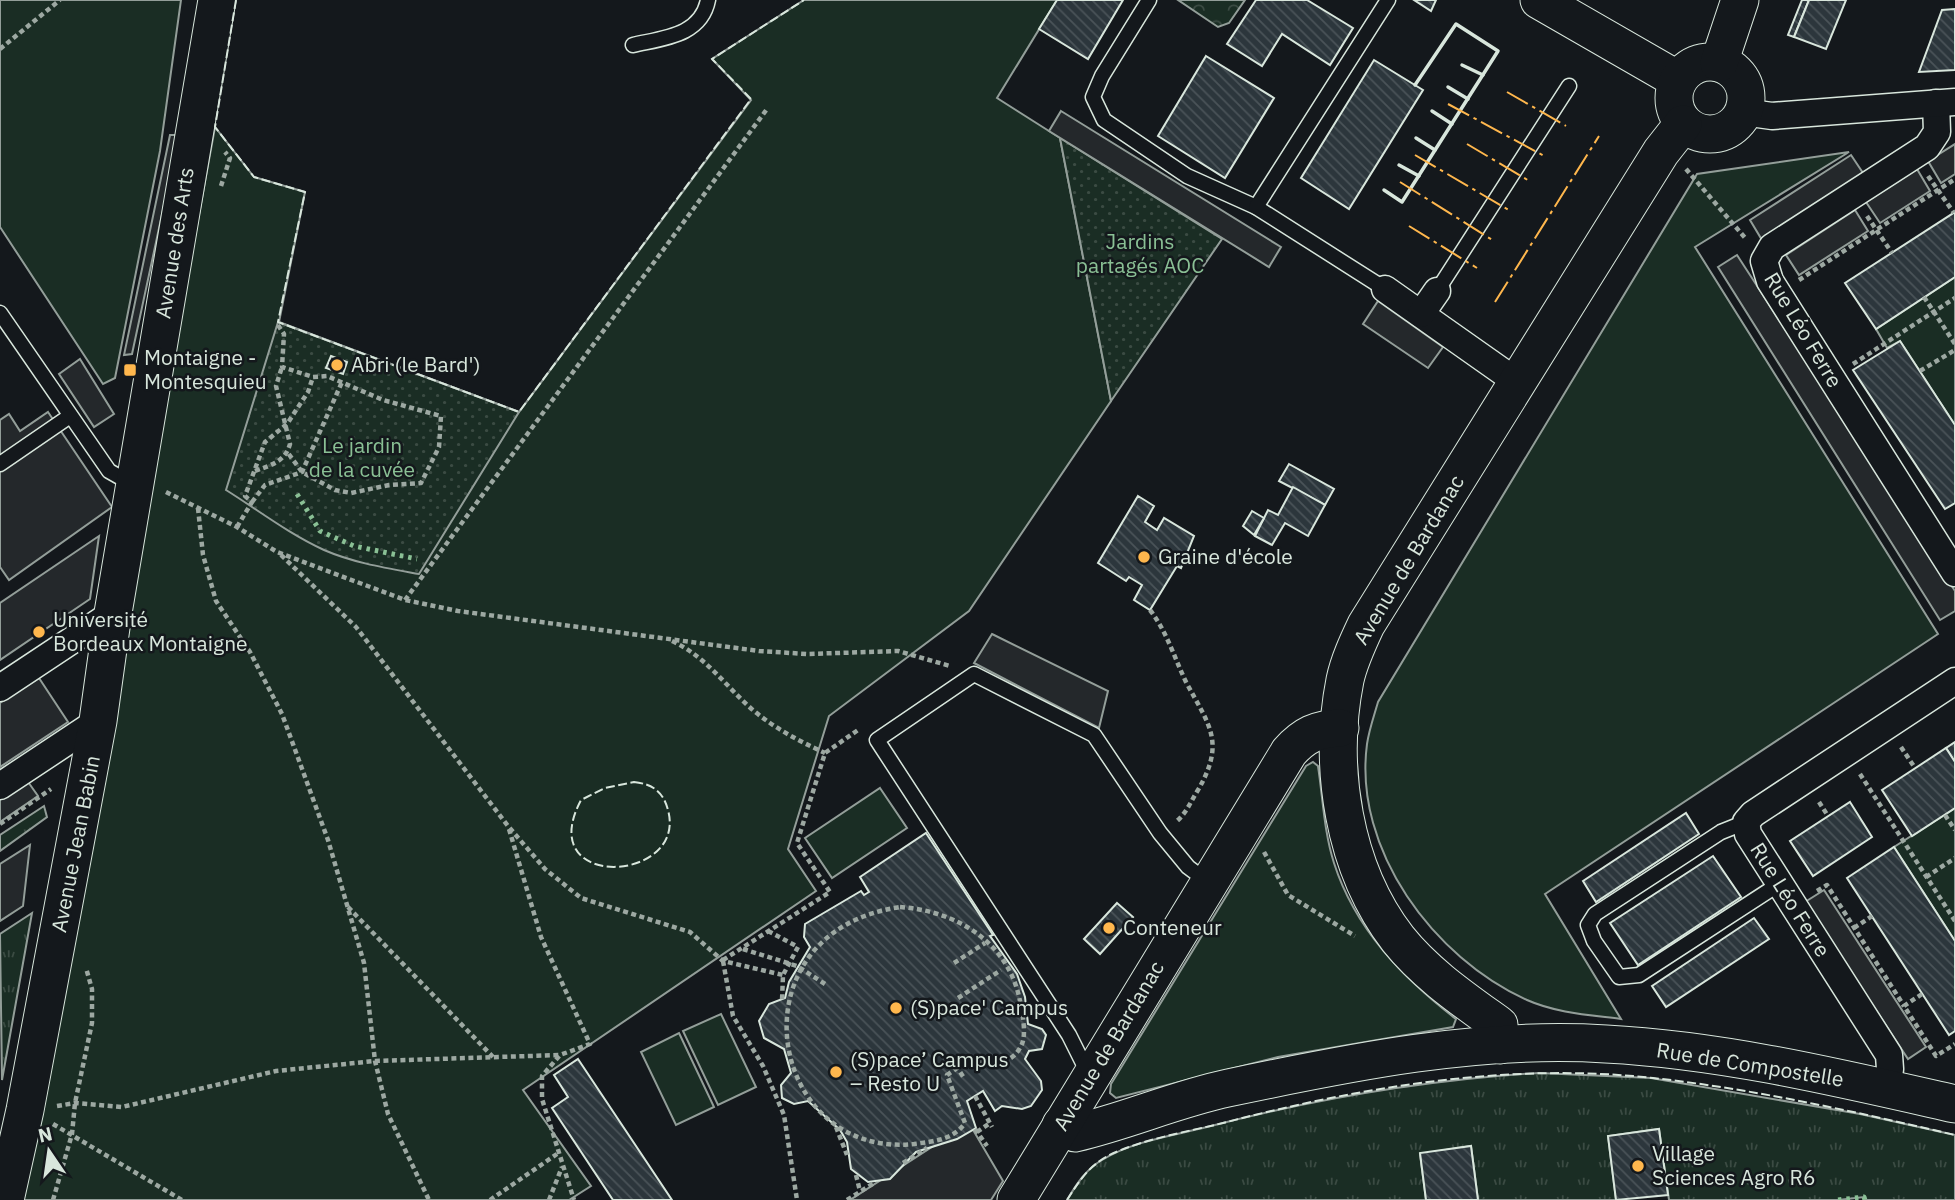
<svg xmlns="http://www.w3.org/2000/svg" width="1955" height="1200" font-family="'IBM Plex Sans',sans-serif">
<defs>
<pattern id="grass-tufts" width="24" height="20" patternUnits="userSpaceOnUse" patternTransform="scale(1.75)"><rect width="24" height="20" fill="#1a2d24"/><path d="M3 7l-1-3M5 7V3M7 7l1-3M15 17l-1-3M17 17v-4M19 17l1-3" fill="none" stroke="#3b4b43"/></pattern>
<pattern id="forest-crowns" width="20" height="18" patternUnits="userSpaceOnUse" patternTransform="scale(1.75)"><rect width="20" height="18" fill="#1a2d24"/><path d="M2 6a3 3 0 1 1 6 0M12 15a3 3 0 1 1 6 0" fill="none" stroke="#3b4b43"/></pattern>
<pattern id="garden-dots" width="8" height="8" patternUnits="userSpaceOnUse" patternTransform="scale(1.75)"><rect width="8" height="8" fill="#1a2d24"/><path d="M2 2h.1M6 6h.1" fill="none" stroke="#3b4b43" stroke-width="1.8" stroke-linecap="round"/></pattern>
<pattern id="building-back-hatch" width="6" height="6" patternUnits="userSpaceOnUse" patternTransform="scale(1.75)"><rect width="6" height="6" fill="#2c363c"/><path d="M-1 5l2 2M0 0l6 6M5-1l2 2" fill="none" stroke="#4a5358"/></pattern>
</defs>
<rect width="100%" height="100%" fill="#14181c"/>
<g fill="url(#grass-tufts)" stroke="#939e99" stroke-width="2">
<polygon points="44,806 47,817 0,851 0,835"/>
<polygon points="32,913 2,1080 0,934"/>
<path d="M1539,1073L1651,1078L1860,1114L1955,1135V1200H1865L1864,1197L1838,1200H1669L1659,1129L1608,1136L1616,1200H1478L1471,1146L1420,1154L1426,1200H1067C1076,1185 1086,1169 1102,1160C1131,1142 1170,1136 1203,1128C1314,1099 1425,1080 1539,1073Z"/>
</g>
<polygon fill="url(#forest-crowns)" stroke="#939e99" stroke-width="2" points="1178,0 1245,0 1229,23 1218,27"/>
<g fill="#1a2d24" stroke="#939e99" stroke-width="2">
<polygon points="0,0 181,0 160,151 115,378 103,384 0,227"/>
<polygon points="804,0 1057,0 997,98 1060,138 1111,401 969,611 829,716 788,849 816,891 523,1090 591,1186 569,1200 19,1200 215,127 254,177 305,192 279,322 519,412 751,100 712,59"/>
<path d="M1849,152L1695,247L1938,634L1545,894L1621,1019C1590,1015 1556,1013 1527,1000C1434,958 1353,850 1367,744C1369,730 1374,716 1378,702L1697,174Z"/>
<polygon points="1955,277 1955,425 1900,341 1887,348 1876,329"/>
<path d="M1313,762L1318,766C1323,799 1324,832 1334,863C1355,929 1403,978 1456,1019L1453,1027L1278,1057L1116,1098L1110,1093L1111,1084L1306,766Z"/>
<polygon points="880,788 907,828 832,878 805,838"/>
<polygon points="1955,808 1955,941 1894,847"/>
<polygon points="721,1014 756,1087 718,1105 683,1031"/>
<polygon points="679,1033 714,1107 676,1125 641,1052"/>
</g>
<g fill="url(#garden-dots)" stroke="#939e99" stroke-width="2">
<polygon points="1060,138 1222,239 1111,401"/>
<path d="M278,322L519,412L419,574C386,568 354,563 324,550C289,534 258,510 226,490Z"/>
</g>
<g fill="#24282b" stroke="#939e99" stroke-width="2">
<polygon points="1061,111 1281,247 1269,267 1049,131"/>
<polygon points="170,135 179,135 132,354 124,355"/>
<polygon points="1955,144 1955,174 1941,183 1928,161"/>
<polygon points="1851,155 1863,173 1762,240 1750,220"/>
<polygon points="1917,169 1930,191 1880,223 1866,202"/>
<polygon points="1855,210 1868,231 1799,275 1786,255"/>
<polygon points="1737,255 1955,591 1955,611 1940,620 1718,267"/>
<polygon points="1378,301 1443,347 1428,368 1363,324"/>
<polygon points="80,359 114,414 94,427 59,374"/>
<polygon points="48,412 112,507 9,580 0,567 0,420 9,414 20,431"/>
<polygon points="99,536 90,599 0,660 0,603"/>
<polygon points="992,634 1108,691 1099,728 974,663"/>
<polygon points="39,678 68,722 0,767 0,703"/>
<polygon points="26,779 38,796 0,822 0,797"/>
<polygon points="30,845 23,906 0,921 0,864"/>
<polygon points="1824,890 1926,1047 1908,1059 1805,902"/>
<polygon points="969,1123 1003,1181 991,1200 850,1200"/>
</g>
<g fill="url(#building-back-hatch)" stroke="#d8e6dc" stroke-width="2">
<polygon points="1057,0 1123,0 1088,59 1039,29"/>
<polygon points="1256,0 1307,0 1353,28 1330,65 1282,34 1262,66 1227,44"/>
<polygon points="1414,0 1436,0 1431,11"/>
<polygon points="1802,0 1809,0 1794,37 1788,35"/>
<polygon points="1809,0 1846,0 1826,49 1794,37"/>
<polygon points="1955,9 1955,70 1919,72 1942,10"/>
<polygon points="1206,56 1274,98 1225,178 1158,136"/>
<polygon points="1374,60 1423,90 1349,209 1301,178"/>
<polygon points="1955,212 1955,277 1876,329 1845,283"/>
<polygon points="1900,341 1955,425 1955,503 1945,509 1853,370"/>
<polygon points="331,356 347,362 343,374 326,368"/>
<polygon points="1289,464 1334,489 1325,505 1279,481"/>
<polygon points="1293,487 1325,505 1308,536 1285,523 1272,545 1255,536 1268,510 1278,515"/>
<polygon points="1138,496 1154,506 1145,522 1157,530 1164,518 1194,536 1181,568 1177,566 1150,610 1134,600 1142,585 1129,577 1126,581 1098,563"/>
<polygon points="1252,511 1264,518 1254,535 1243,526"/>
<polygon points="1955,742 1955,762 1946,748"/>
<polygon points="1946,748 1955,762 1955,808 1912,836 1882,790"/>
<polygon points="1850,802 1872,837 1813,876 1790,841"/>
<polygon points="1686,813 1699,834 1596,902 1583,881"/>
<polygon points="926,833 993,935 990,936 1017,974 1025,997 1028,1024 1042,1029 1046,1035 1042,1049 1029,1051 1025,1059 1041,1081 1042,1090 1031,1106 1022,1109 1002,1106 995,1111 983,1091 967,1101 976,1128 957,1139 916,1152 890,1179 868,1182 851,1169 847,1142 840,1130 808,1101 794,1104 782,1098 781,1085 791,1073 784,1049 764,1038 759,1021 769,1004 785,998 789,982 810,947 804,937 805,924 861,891 864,895 869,892 860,877"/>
<polygon points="1894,847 1955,941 1955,1031 1949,1035 1847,878"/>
<polygon points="1713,856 1741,897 1638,965 1610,923"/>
<polygon points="1117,903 1133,917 1100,954 1084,939"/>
<polygon points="1754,918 1769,939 1666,1007 1652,986"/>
<polygon points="578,1059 672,1200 613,1200 552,1108 568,1097 554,1075"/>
<polygon points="1659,1129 1668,1195 1616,1200 1608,1136"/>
<polygon points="1471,1146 1478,1200 1426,1200 1420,1153"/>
</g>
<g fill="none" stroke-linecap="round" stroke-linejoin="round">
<g stroke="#d8e6dc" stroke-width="17">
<g id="lane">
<polyline points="1149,0 1102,76 1093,97 1104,120 1187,176 1256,207 1385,289"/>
<path d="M633,45C663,38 701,36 708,0"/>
<polyline points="1256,207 1388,0"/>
<polyline points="1437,291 1569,86"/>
<polyline points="0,313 109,471 132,484"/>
<polyline points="0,464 70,416"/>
<polyline points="1746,822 1721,832 1595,914 1588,925 1594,941 1619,977 1639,975 1779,884"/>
<polyline points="1088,1073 1069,1035 877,740 974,674 1094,735 1160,833 1188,867 1208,882"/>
</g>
</g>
<g stroke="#d8e6dc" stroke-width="29">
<g id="street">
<polyline points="1936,103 1937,132 1927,147 1772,247 1764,261 1770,281 1955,573"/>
<polyline points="1743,112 1772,116 1955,102"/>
<polyline points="1385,289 1517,382"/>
<polyline points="1421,314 1437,291"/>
<polyline points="0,688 113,613"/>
<polyline points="0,786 98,721"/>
<polyline points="1887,1089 1890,1069 1889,1055 1748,834 1746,822 1753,814 1955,681"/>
</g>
</g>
<g stroke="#d8e6dc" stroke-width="39">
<g id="secondary">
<polyline points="1539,0 1678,80"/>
<circle cx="1710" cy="98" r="36"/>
<polyline points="1719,63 1740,0"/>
<path d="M1500,1045L1499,1025C1463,999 1426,974 1398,939C1343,868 1328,766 1345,680C1349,661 1358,642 1366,625L1661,152L1683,124"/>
<path d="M1061,1125L1075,1133C1127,1121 1176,1099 1228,1088C1351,1062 1479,1036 1606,1044C1723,1050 1840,1078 1955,1104"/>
<polyline points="5,1200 25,1110 98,721 113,613 217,0"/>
<path d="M1016,1200L1289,752C1304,735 1317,729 1340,728"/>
</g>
</g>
<g stroke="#9da8a2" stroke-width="4.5" stroke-dasharray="5 3.5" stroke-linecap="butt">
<polyline points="0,49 60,0"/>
<polyline points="1686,169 1746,239"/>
<polyline points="1928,176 1954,213"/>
<polyline points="221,186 230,158 225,152"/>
<polyline points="1867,216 1892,253"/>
<polyline points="1799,280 1955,179"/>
<polyline points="1924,297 1955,344"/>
<polyline points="278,325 284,334 282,367 313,377"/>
<polyline points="1853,364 1955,298"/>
<polyline points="1920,371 1955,350"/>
<path d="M255,471C271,465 285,462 290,444L276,386L282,367"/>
<polyline points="166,492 237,527 277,552 405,600 458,611 759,651 807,654 898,651 950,666"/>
<polyline points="252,502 265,485 302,472 342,382"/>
<polyline points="198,508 203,555 216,601 250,652 282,714 328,840 364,963 375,1061 388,1114 429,1200"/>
<polyline points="237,527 252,502 245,496 265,442 287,424 308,392 313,377 327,376 383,400 441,416 439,447 421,483 389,485 351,493 335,490 302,472 288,453"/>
<polyline points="281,555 356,627 508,826 545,869 581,898 690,932 723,961 783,975"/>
<polyline points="405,600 767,109"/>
<path d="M1150,610C1167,632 1174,657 1186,682C1209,725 1226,742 1198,790C1191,801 1187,812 1177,821"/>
<path d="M672,641C707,657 726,687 754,711C776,729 799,741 825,753"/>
<polyline points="1901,747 1915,768"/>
<polyline points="1860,774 1955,921"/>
<polyline points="1819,802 1828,816"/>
<polyline points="1945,815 1955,830"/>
<polyline points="0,824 51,789"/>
<polyline points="509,829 541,937 590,1044 560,1055 542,1076 542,1099 574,1200"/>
<polyline points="1264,852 1288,895 1355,936"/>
<polyline points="1926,877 1955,858"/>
<polyline points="1817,891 1827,885 1904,1006"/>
<polyline points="348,907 493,1057"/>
<path d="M900,907C958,911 1012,944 1021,1007C1023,1017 1026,1034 1022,1044C1009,1073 982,1058 965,1064C959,1066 952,1072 947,1075L965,1123C953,1140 935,1141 914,1144C766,1159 729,932 900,907Z"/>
<polyline points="1854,928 1872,916"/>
<polyline points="768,931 798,947 783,975 782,1001"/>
<polyline points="743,949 797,966 825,984"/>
<polyline points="723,960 830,892 797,843 825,753 858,730"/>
<polyline points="723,961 733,1016 763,1066 784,1115 797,1200"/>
<polyline points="954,963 985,943"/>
<polyline points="1922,994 1904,1006 1936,1056 1955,1044"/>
<polyline points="958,998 1001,970"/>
<polyline points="949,1060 955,1064 964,1078"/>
<polyline points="975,1096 992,1127"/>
<polyline points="57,1106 75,1103 122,1107 276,1071 375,1061 560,1055"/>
<polyline points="53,1124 182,1200"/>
<polyline points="836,1127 847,1155"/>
<polyline points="975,1129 987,1146"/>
<polyline points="977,1132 990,1123"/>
<polyline points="903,1163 927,1148"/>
<polyline points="856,1175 860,1191"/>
<polyline points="53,1200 72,1134 75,1103 92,1023 92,989 86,968"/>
<polyline points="490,1200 557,1154"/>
<polyline points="549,1200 562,1167"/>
<polyline points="847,1200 874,1183"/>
</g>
<use href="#lane" stroke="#14181c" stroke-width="14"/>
<use href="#street" stroke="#14181c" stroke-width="26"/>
<use href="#secondary" stroke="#14181c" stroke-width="37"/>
<g stroke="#8ac095" stroke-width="5" stroke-dasharray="3.5 5" stroke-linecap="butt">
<polyline points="297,494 320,531 354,546 417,559"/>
<polyline points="1838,1200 1864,1197 1865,1200"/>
</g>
<g stroke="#d8e6dc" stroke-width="2" stroke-dasharray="9 3.5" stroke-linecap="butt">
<polyline points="236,0 215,127 254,177 305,192 278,322 519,412 751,99 712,59 804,0"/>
<path d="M634,782C652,784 663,791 668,810C688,883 532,892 581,800L605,788Z"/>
<path d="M1067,1200C1076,1186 1084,1173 1097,1163C1121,1143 1191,1131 1223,1123C1361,1087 1509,1062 1653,1078C1754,1089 1856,1112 1955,1135"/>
</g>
<g stroke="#d8e6dc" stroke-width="3.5">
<polyline points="1462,65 1483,75"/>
<polyline points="1448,87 1468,99"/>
<polyline points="1432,111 1452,124"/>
<polyline points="1416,138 1435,150"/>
<polyline points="1399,165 1419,176"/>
<polyline points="1384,190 1402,202 1498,51 1456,24 1415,85"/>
</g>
<g stroke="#ffb74d" stroke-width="2" stroke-dasharray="24 5 3.5 5" stroke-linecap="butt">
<polyline points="1507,92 1566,126"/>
<polyline points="1448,104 1546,157"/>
<polyline points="1467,144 1531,182"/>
<polyline points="1415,155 1512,212"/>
<polyline points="1400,182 1494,241"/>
<polyline points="1409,226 1477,268"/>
<polyline points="1495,302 1599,136"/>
</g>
</g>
<g fill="#ffb74d" stroke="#14181c" stroke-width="2.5">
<circle cx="337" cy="365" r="7"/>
<rect x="123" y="363" width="14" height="14" rx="3.5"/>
<circle cx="1144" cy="557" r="7"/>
<circle cx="39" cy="632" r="7"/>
<circle cx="1109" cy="928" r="7"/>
<circle cx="896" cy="1008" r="7"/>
<circle cx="836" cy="1072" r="7"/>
<circle cx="1638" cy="1166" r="7"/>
</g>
<g text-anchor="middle" stroke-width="5" stroke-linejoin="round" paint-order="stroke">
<g font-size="21" fill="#8ac095" stroke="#14181c">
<text x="1140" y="249">Jardins<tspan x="1140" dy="24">partagés AOC</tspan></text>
<text x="362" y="453">Le jardin<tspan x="362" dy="24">de la cuvée</tspan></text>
</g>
<g font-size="21" fill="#d8e6dc" stroke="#14181c">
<text transform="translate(175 243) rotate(-81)" y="7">Avenue des Arts</text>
<text transform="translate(1803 330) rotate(59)" y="7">Rue Léo Ferre</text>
<text transform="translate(1409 560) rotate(-59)" y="7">Avenue de Bardanac</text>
<text transform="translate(76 844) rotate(-79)" y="7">Avenue Jean Babin</text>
<text transform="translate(1790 900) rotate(58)" y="7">Rue Léo Ferre</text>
<text transform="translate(1109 1046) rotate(-59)" y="7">Avenue de Bardanac</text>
<text transform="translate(1750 1065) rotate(9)" y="7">Rue de Compostelle</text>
</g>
<g font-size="21" fill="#d8e6dc" stroke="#14181c" text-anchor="start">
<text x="144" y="365">Montaigne -<tspan x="144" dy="24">Montesquieu</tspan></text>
<text x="351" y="372">Abri (le Bard')</text>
<text x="1158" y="564">Graine d'école</text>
<text x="53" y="627">Université<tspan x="53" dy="24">Bordeaux Montaigne</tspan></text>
<text x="1123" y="935">Conteneur</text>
<text x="910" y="1015">(S)pace' Campus</text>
<text x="850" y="1067">(S)pace’ Campus<tspan x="850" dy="24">– Resto U</tspan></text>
<text x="1652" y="1161">Village<tspan x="1652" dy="24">Sciences Agro R6</tspan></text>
</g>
</g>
<g transform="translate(49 1151) rotate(347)" stroke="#14181c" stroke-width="5" paint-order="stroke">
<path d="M0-5L12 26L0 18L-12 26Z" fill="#d8e6dc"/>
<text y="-10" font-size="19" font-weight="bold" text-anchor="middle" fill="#d8e6dc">N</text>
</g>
</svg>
